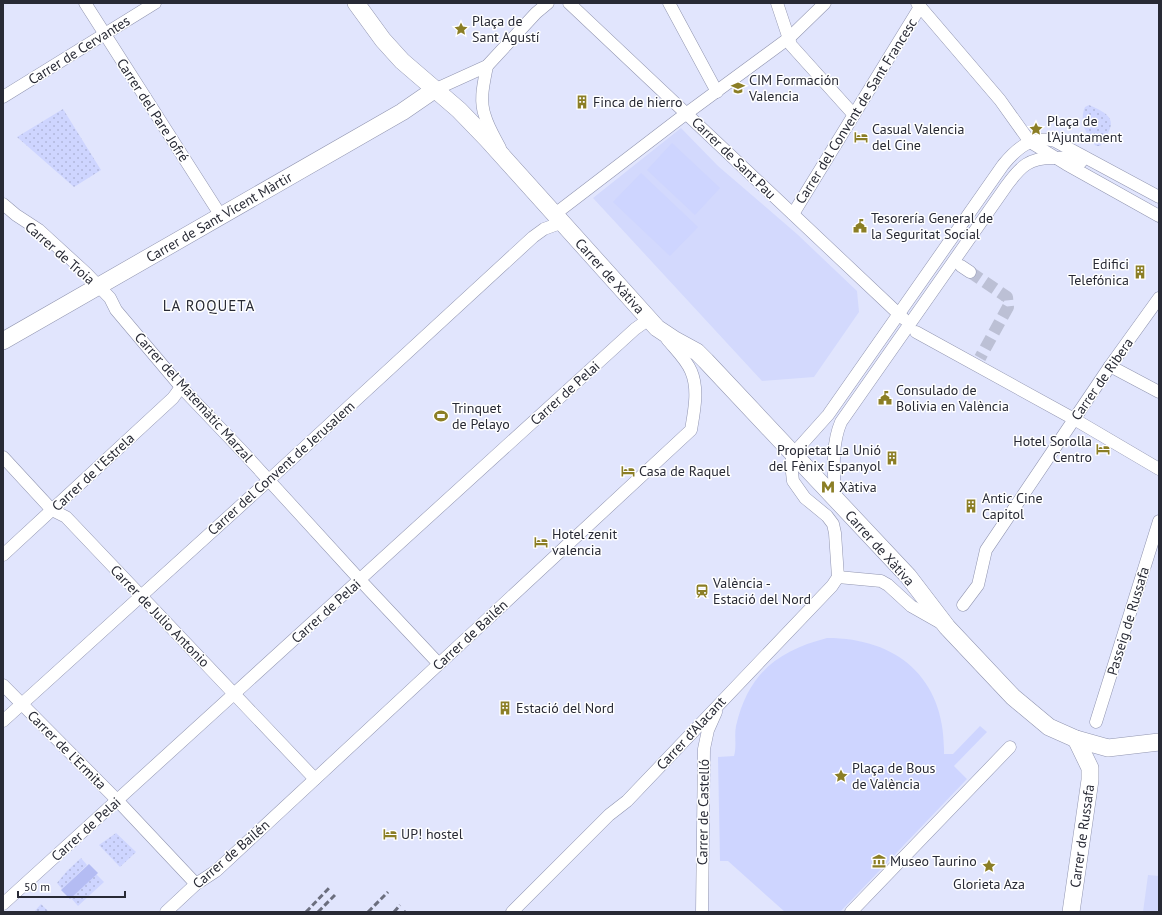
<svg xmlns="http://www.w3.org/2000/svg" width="1162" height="915" font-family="'PT Sans',sans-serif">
<defs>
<pattern id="grass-dots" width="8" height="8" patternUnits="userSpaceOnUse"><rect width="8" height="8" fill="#ced5ff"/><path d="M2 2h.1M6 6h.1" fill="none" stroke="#b1b7db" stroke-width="1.8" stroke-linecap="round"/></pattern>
</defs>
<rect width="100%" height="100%" fill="#e1e5fd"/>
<g fill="#d3d9fd">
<polygon points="681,128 718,166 797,234 857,291 859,312 814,377 762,381 593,198"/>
<polygon points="1148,875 1159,876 1159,912 1143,912"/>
</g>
<g fill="url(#grass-dots)">
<path d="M1089,105C1104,112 1118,117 1107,135C1105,139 1103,143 1100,146H1096C1086,135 1079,121 1085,107Z"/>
<polygon points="63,109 101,170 74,187 17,137"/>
<polygon points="116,833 136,852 120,867 99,845"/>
<polygon points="81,858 87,865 62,889 57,883 67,871"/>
<polygon points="96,874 104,882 78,906 71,898"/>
<polygon points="41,904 49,912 34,912"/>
</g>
<g fill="#ced5ff">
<polygon points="672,143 720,188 695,215 647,170"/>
<polygon points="641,173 698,227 670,256 613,202"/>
<path d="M827,638C899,638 946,680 944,754H953L980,726L987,732L954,766L967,779L840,912H785L728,861H720L718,757L734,756C737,746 734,736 736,726C748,674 777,651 827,638Z"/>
</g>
<polygon fill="#b4bcf3" points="89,864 98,873 70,899 61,890"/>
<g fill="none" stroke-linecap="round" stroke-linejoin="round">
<polyline stroke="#bcc0d5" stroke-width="12" stroke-dasharray="12 6" stroke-linecap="butt" points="970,272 1007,297 1008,307 980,358"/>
<g stroke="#9195b0" stroke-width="13">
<g id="street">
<polyline points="85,3 221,216"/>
<polyline points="569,3 904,319"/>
<polyline points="669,3 717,92"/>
<polyline points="777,3 791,45 854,115"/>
<polyline points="917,3 1000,100 1030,142 1066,164 1159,216"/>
<path d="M487,66C484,82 479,100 485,116C488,127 495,138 500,148"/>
<polyline points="434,90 487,66 536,13 548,3"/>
<polyline points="3,97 155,3"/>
<polyline points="3,204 16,215 39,230 86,273 110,298 116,310 181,387 243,452 360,580 439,664"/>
<polyline points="555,214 679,119 789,38 825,3"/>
<polyline points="793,214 920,7"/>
<polyline points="961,266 970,272"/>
<polyline points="916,332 1074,419 1159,469"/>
<polyline points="1110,366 1159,392"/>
<polyline points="3,457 52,510 66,517 315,779"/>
<path d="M835,498C834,473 831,445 841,422L1007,185C1021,166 1029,158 1053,158C1066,158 1068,156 1081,162"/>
<polyline points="3,555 173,398 181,387"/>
<polyline points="838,577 881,581 888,585 911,606 941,623"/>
<polyline points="963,605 978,585 986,550 1110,366 1159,298"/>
<polyline points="3,685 117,800 196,884"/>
<polyline points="3,721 269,480 533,237 544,229 563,222"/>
<polyline points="1096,722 1159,521"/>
<polyline points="3,904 635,329 649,319"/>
<path d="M166,912L196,884L216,871L691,430C694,412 699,389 691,371C686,359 675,349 667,339"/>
<path d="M512,912L609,815L627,801L832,586L838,577L835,533L833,524L827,516L805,498L793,481L791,464L793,454L828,415L1003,165C1017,148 1032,135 1055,141L1159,197"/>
<polyline points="702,912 704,749 708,730 716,712"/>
<polyline points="851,912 1010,747"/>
</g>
</g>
<g stroke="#9195b0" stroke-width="18">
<g id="secondary">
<polyline points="356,3 383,40 402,61 459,110 487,139 657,328 675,340 697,352 706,361 908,576 947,627 1013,697 1049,727 1076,739 1108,748 1159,742"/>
<polyline points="3,341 402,112 434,90"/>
<polyline points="1071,912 1090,780 1090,768 1076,739"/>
</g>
</g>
<use href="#street" stroke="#fff" stroke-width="12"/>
<use href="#secondary" stroke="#fff" stroke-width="17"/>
<g stroke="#6b6e7e" stroke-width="3" stroke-dasharray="6 3" stroke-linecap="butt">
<polyline points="306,912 330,887"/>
<polyline points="318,912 337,893"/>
<polyline points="368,912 388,892"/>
<polyline points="394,912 400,905"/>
<polyline points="405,912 406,911"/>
</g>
</g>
<defs>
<g id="sight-bare" transform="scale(1.08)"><path d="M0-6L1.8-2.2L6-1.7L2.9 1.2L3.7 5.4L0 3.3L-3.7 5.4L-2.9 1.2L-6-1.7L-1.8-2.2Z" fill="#8b7e25" stroke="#fff" stroke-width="2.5" paint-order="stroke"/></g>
<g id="university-bare" transform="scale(1.08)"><path d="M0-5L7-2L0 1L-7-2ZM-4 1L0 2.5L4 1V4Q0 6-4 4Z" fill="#8b7e25" stroke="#fff" stroke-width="2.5" paint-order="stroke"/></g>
<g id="building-bare" transform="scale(1.08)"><path d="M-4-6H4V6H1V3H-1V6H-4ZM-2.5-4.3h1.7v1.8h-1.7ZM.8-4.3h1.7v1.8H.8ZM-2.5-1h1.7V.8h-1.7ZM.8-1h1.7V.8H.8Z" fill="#8b7e25" stroke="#fff" stroke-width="2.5" paint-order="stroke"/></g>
<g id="hotel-bare" transform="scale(1.08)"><path d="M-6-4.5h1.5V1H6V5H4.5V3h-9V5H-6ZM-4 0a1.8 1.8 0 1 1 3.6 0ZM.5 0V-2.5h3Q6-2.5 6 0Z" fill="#8b7e25" stroke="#fff" stroke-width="2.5" paint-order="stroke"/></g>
<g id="civic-bare" transform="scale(1.08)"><path d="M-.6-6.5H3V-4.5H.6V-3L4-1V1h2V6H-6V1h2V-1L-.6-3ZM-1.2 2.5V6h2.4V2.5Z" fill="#8b7e25" stroke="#fff" stroke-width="2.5" paint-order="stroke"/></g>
<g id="stadium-bare" transform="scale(1.08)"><path d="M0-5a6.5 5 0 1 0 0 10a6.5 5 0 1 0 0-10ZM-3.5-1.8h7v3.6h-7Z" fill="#8b7e25" stroke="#fff" stroke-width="2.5" paint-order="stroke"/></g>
<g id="metro-bare" transform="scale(1.08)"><path d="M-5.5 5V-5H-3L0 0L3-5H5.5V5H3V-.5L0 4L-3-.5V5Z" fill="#8b7e25" stroke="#fff" stroke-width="2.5" paint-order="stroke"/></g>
<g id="station-bare" transform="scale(1.08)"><path d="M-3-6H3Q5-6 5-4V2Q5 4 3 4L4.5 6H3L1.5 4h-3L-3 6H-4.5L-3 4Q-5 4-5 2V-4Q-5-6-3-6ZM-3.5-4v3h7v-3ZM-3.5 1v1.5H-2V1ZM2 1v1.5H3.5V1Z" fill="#8b7e25" stroke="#fff" stroke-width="2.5" paint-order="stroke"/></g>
<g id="museum-bare" transform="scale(1.08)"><path d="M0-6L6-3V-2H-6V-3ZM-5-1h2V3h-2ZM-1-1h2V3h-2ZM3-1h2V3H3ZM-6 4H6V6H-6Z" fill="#8b7e25" stroke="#fff" stroke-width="2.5" paint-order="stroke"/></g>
</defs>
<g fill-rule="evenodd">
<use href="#sight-bare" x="461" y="29"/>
<use href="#university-bare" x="738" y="88"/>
<use href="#building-bare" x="582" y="102"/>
<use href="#sight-bare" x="1036" y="129"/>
<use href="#hotel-bare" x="861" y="137"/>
<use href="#civic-bare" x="860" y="226"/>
<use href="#building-bare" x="1140" y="272"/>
<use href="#civic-bare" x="885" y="398"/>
<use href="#stadium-bare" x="441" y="416"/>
<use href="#hotel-bare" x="1103" y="449"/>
<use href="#building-bare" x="892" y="458"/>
<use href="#hotel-bare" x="628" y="471"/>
<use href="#metro-bare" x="828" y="487"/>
<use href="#building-bare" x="971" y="506"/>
<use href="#hotel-bare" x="541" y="542"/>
<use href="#station-bare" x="702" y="591"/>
<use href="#building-bare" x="505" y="708"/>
<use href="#sight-bare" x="841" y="776"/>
<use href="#hotel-bare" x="390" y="834"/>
<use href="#museum-bare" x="879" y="861"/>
<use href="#sight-bare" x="989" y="866"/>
</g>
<g text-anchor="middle" stroke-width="3" stroke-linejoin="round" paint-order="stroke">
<g font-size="14" fill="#282a35" stroke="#fff" text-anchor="start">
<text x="472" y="26">Plaça de<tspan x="472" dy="16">Sant Agustí</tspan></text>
<text x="749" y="85">CIM Formación<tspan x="749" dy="16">Valencia</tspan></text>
<text x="593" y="107">Finca de hierro</text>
<text x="1047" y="126">Plaça de<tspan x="1047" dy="16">l'Ajuntament</tspan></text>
<text x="872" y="134">Casual Valencia<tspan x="872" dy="16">del Cine</tspan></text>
<text x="871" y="223">Tesorería General de<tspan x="871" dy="16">la Seguritat Social</tspan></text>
<text x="1129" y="269" text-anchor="end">Edifici<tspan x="1129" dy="16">Telefónica</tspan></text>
<text x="896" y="395">Consulado de<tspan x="896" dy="16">Bolivia en València</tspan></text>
<text x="452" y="413">Trinquet<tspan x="452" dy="16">de Pelayo</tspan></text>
<text x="1092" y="446" text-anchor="end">Hotel Sorolla<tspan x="1092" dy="16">Centro</tspan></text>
<text x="881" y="455" text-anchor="end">Propietat La Unió<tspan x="881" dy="16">del Fènix Espanyol</tspan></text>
<text x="639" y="476">Casa de Raquel</text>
<text x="839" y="492">Xàtiva</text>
<text x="982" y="503">Antic Cine<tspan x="982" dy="16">Capitol</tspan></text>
<text x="552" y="539">Hotel zenit<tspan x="552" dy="16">valencia</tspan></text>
<text x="713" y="588">València -<tspan x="713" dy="16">Estació del Nord</tspan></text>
<text x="516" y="713">Estació del Nord</text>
<text x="852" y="773">Plaça de Bous<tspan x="852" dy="16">de València</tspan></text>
<text x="401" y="839">UP! hostel</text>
<text x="890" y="866">Museo Taurino</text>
<text x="989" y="889" text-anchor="middle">Glorieta Aza</text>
</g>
<g font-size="14" fill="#282a35" stroke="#fff">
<text transform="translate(79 50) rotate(-32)" y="5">Carrer de Cervantes</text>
<text transform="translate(153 110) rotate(57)" y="5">Carrer del Pare Jofré</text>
<text transform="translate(856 111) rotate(-58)" y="5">Carrer del Convent de Sant Francesc</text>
<text transform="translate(734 158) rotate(44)" y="5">Carrer de Sant Pau</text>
<text transform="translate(219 217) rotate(-30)" y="5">Carrer de Sant Vicent Màrtir</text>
<text transform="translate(60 253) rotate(41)" y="5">Carrer de Troia</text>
<text transform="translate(610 276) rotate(48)" y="5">Carrer de Xàtiva</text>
<text transform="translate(1102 379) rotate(-55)" y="5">Carrer de Ribera</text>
<text transform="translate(565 393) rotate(-42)" y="5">Carrer de Pelai</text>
<text transform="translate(194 397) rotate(48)" y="5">Carrer del Matemàtic Marzal</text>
<text transform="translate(281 468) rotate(-42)" y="5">Carrer del Convent de Jerusalem</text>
<text transform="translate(93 472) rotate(-43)" y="5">Carrer de l'Estrela</text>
<text transform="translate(880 548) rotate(48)" y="5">Carrer de Xàtiva</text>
<text transform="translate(326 611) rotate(-42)" y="5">Carrer de Pelai</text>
<text transform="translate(160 616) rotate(46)" y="5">Carrer de Julio Antonio</text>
<text transform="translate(1128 621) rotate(-73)" y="5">Passeig de Russafa</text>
<text transform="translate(470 635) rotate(-43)" y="5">Carrer de Bailén</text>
<text transform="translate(691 733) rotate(-47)" y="5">Carrer d'Alacant</text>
<text transform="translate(67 750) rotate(45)" y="5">Carrer de l'Ermita</text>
<text transform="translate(703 812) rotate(-89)" y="5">Carrer de Castelló</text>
<text transform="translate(86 829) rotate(-42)" y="5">Carrer de Pelai</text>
<text transform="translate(1082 836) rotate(-82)" y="5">Carrer de Russafa</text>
<text transform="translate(231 854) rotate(-41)" y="5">Carrer de Bailén</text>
</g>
<g font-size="15" letter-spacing="1" fill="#282a35" stroke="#fff">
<text x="209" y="311">LA ROQUETA</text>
</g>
</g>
<rect width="1162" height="915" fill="none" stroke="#282a35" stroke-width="8"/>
<path d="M18 891v6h107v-6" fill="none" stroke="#282a35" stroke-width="2"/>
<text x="24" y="891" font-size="12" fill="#282a35" stroke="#ffffff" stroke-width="3" paint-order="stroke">50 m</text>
</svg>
